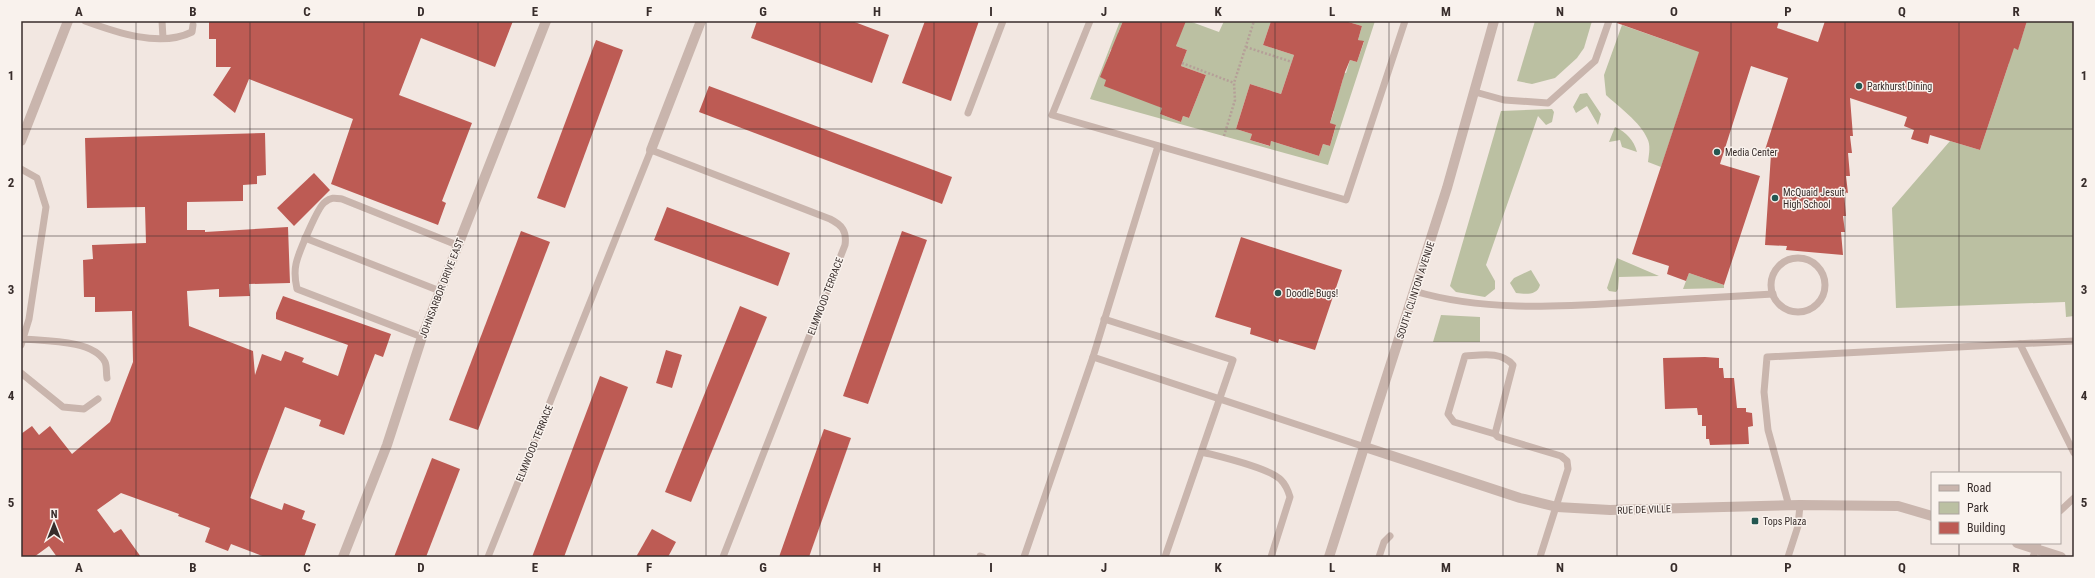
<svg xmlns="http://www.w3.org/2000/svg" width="2095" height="578" font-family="'Roboto Condensed',sans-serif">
<rect width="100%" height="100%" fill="#f2e7e1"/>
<g fill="#bbc0a2">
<polygon points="1120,21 1123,21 1118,33 1119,52 1111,49 1101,77 1162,108 1160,114 1181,122 1183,116 1189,118 1206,75 1181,66 1187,50 1176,46 1184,21 1189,21 1219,32 1224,21 1271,21 1263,45 1294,55 1281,94 1250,84 1236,129 1252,134 1250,140 1269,146 1271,141 1319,156 1323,144 1330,146 1336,126 1330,123 1334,111 1327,109 1335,104 1343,79 1339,71 1346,73 1350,60 1357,62 1364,42 1358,40 1362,26 1345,21 1375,21 1328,165 1090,99"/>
<polygon points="1535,21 1592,21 1584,48 1577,58 1555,78 1532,84 1517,81"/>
<polygon points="2027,21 2074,21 2074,316 2066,317 2065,302 1896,308 1892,208 1950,141 1980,150 2009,63 1999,44 2018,49"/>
<path d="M1622,25L1679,45L1703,41L1661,167L1648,162C1649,154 1651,145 1647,138C1641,123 1618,106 1606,95L1604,75Z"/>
<polygon points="1587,93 1601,114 1598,125 1587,106 1576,113 1573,107 1580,94"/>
<polygon points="1552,109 1554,112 1552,122 1546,125 1538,116 1486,265 1495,281 1495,289 1485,297 1456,292 1450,286 1501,111"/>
<path d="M1615,127C1626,132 1634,140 1637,152L1622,147L1620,140L1609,142Z"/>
<polygon points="1617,258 1659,276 1619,277 1618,289 1616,292 1609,291 1607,288"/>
<path d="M1531,270L1540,285C1537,296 1525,294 1516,293L1510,283L1514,278Z"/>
<polygon points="1689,273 1724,285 1724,288 1683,289"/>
<polygon points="1441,315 1480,317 1480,342 1433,342"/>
</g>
<g fill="#bd5b54">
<polygon points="209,21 513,21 495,67 421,38 399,95 472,123 442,201 446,203 438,225 331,184 353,119 249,79 235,113 213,95 231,67 216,67 216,39 209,39"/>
<polygon points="757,21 852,21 889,35 872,83 751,38"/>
<polygon points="925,21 979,21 951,101 902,83"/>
<polygon points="1123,21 1186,21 1176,46 1187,50 1181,66 1206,75 1189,118 1183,116 1181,122 1160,114 1162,108 1104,86 1106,80 1100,77"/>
<polygon points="1271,21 1345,21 1362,26 1358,40 1364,41 1357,62 1350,60 1345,72 1330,123 1336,125 1330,146 1323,144 1319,156 1271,141 1270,146 1250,140 1252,134 1236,129 1250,84 1281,94 1294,55 1263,45"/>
<polygon points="1617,21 1779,21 1777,28 1818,42 1825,21 2027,21 2018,50 2014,48 1980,150 1930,135 1928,144 1911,139 1914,130 1904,126 1907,117 1850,98 1853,136 1850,136 1852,153 1848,153 1850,176 1846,176 1848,193 1844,192 1846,216 1843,216 1845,232 1841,232 1843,255 1786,250 1787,246 1765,245 1771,154 1764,153 1788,78 1751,66 1720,164 1760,176 1724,285 1689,273 1686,281 1667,274 1669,266 1632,254 1699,52 1617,23"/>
<polygon points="596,40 623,50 565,208 537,198"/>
<polygon points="709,86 952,177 942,204 699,112"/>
<polygon points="265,133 266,175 257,176 257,184 243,185 243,201 187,202 187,230 205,230 205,232 288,227 290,283 249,284 250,296 219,297 219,289 187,291 189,326 253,351 255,375 262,354 281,361 285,351 304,358 302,362 338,376 348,345 276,319 276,313 283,296 391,334 383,357 375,354 344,435 319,426 321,420 285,407 250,498 282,510 284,503 305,511 302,519 316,524 304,557 265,557 231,544 228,551 205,542 210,528 178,516 179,514 121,493 97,510 114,533 121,529 141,557 57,557 49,546 34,557 21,557 21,434 32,426 39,435 50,426 72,454 110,422 133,362 132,311 95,312 95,297 84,297 83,260 93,259 92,245 146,243 145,207 87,208 85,138"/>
<polygon points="314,173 330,190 294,226 277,208"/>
<polygon points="667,207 790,253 778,286 654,240"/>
<polygon points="521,231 550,242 478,430 449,420"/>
<polygon points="902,231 927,240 868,404 843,396"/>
<polygon points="1241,237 1342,270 1315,350 1279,339 1278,343 1250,334 1251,328 1215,317"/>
<polygon points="740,306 767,317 691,502 665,492"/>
<polygon points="666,350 682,355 672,388 656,383"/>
<polygon points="1705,357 1719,358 1719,368 1723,368 1724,378 1734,378 1737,408 1746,408 1746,412 1752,413 1753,426 1748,427 1749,444 1710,445 1709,439 1706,439 1706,426 1702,426 1702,415 1698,415 1697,408 1665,409 1663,358"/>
<polygon points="600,376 628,387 564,557 532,557"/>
<polygon points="824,429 851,438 809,557 779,557"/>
<polygon points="432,458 460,469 426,557 394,557"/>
<polygon points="652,529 676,542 668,557 636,557"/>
</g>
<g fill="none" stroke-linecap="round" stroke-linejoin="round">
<g stroke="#b59f98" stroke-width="2.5" stroke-dasharray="2 2" stroke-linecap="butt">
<polyline points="1246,47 1292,62"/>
<polyline points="1182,63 1234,83"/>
<polyline points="1224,136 1235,100 1234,83 1254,21"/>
</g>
<g stroke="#c9b5ad" stroke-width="7">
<path d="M85,21C115,32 160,48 192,32L193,25"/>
<polyline points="162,21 163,38"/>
<polyline points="1090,21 1052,115 1346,200 1405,21"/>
<polyline points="1475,92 1504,100 1548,103 1595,61 1609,21"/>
<polyline points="968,113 1003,21"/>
<polyline points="1158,146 1093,357 1365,447"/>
<polyline points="21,169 37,178 46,207 29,319 21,345"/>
<polyline points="305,238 440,291"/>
<circle cx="1798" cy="285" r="27"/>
<path d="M1414,291C1481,311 1552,307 1621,303C1672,300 1722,297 1773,294"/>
<polyline points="1104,319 1233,360 1165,557"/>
<path d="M422,337L297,289C295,280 294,273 296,264C298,254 318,206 325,202C331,197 335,198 342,199L457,245"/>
<path d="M23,339C45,341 94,340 105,362C107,366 106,373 107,378"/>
<polyline points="2020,344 2074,453"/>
<polyline points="21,373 63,407 84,409 98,399"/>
<path d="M1495,434L1454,422L1448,414L1465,356C1482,355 1501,351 1513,365L1495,434L1498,437L1561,456L1567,461L1568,469L1540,557"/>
<path d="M1202,452C1221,457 1270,468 1281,480C1286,485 1288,490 1290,497L1271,557"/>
<polyline points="1789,506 1768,430 1764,392 1767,357 2074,341"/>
<polyline points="2060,511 2074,498"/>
<polyline points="980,556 983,557"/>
<path d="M488,557L651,150L830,219C842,225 847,231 845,245L723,557"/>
<polyline points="1024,557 1093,357"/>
<polyline points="1379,557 1384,542 1390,536"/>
<polyline points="1788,557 1798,526 1800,505"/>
<polyline points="2033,557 2038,543"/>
</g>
<g stroke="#c9b5ad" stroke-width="10">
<polyline points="21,141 68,21"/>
<polyline points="651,150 701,21"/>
<polyline points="343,557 387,445 422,337 546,21"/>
</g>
<g stroke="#c9b5ad" stroke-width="10">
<polyline points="1365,447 1520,498 1557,507 1610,510 1800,505 1898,506 1932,516"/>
<polyline points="2017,543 2061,557"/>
<polyline points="1329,557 1447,188 1494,21"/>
</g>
</g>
<path fill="none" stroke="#382d2b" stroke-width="1" stroke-opacity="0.55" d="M136,21V557M250,21V557M364,21V557M478,21V557M592,21V557M706,21V557M820,21V557M934,21V557M1048,21V557M1161,21V557M1275,21V557M1389,21V557M1503,21V557M1617,21V557M1731,21V557M1845,21V557M1959,21V473M21,129H2074M21,236H2074M21,342H2074M21,449H2074M1959,543V557"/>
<g fill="#245751" stroke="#f9f2ed" stroke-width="1.5">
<circle cx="1859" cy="86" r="4"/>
<circle cx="1717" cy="152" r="4"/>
<circle cx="1775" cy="198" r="4"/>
<circle cx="1278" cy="293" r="4"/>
<rect x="1751" y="517" width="8" height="8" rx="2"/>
</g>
<g text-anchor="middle" stroke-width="3" stroke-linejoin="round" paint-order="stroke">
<g font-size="10" fill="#382d2b" stroke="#f9f2ed" text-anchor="start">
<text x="1867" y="90">Parkhurst Dining</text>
<text x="1725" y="156">Media Center</text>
<text x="1783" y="196">McQuaid Jesuit<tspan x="1783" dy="12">High School</tspan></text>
<text x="1286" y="297">Doodle Bugs!</text>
<text x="1763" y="525">Tops Plaza</text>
</g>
<g font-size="10" fill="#382d2b" stroke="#f9f2ed">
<text transform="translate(441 288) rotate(-69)" y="4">JOHNSARBOR DRIVE EAST</text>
<text transform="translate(1415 290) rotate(-72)" y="4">SOUTH CLINTON AVENUE</text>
<text transform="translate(825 296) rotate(-69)" y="4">ELMWOOD TERRACE</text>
<text transform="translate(534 443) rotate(-68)" y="4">ELMWOOD TERRACE</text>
<text transform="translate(1644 509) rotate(-2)" y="4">RUE DE VILLE</text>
</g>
</g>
<rect width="2095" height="578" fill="none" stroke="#f9f2ed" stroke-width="44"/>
<rect x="1931" y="472" width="130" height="72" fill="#f9f2ed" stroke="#aca39f"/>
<rect x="1939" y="485" width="20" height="6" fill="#c9b5ad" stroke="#aca39f"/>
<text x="1967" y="492" font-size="12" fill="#382d2b">Road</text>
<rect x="1939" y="502" width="20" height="12" fill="#bbc0a2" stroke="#aca39f"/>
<text x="1967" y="512" font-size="12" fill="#382d2b">Park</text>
<rect x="1939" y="522" width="20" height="12" fill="#bd5b54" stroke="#aca39f"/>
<text x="1967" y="532" font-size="12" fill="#382d2b">Building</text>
<g transform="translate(54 524)" stroke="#f9f2ed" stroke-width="3" paint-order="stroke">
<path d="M0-3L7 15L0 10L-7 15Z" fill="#382d2b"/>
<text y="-6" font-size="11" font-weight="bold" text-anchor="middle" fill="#382d2b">N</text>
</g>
<rect x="22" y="22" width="2051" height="534" fill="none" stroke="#382d2b" stroke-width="1.5"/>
<g font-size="13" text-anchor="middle" font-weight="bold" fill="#382d2b">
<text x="79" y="16">A</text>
<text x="193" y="16">B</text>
<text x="307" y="16">C</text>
<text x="421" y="16">D</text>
<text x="535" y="16">E</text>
<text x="649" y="16">F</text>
<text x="763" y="16">G</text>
<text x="877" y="16">H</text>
<text x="991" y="16">I</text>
<text x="1104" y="16">J</text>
<text x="1218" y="16">K</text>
<text x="1332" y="16">L</text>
<text x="1446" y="16">M</text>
<text x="1560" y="16">N</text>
<text x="1674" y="16">O</text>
<text x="1788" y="16">P</text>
<text x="1902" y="16">Q</text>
<text x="2016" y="16">R</text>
<text x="11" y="80">1</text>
<text x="2084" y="80">1</text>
<text x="11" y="187">2</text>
<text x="2084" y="187">2</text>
<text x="11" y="294">3</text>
<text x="2084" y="294">3</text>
<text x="11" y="400">4</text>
<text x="2084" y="400">4</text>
<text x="11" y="507">5</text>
<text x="2084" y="507">5</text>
<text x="79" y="572">A</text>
<text x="193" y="572">B</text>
<text x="307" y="572">C</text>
<text x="421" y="572">D</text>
<text x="535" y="572">E</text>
<text x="649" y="572">F</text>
<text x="763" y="572">G</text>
<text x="877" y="572">H</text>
<text x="991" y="572">I</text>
<text x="1104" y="572">J</text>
<text x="1218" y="572">K</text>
<text x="1332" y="572">L</text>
<text x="1446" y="572">M</text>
<text x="1560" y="572">N</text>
<text x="1674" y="572">O</text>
<text x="1788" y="572">P</text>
<text x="1902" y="572">Q</text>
<text x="2016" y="572">R</text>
</g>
</svg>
